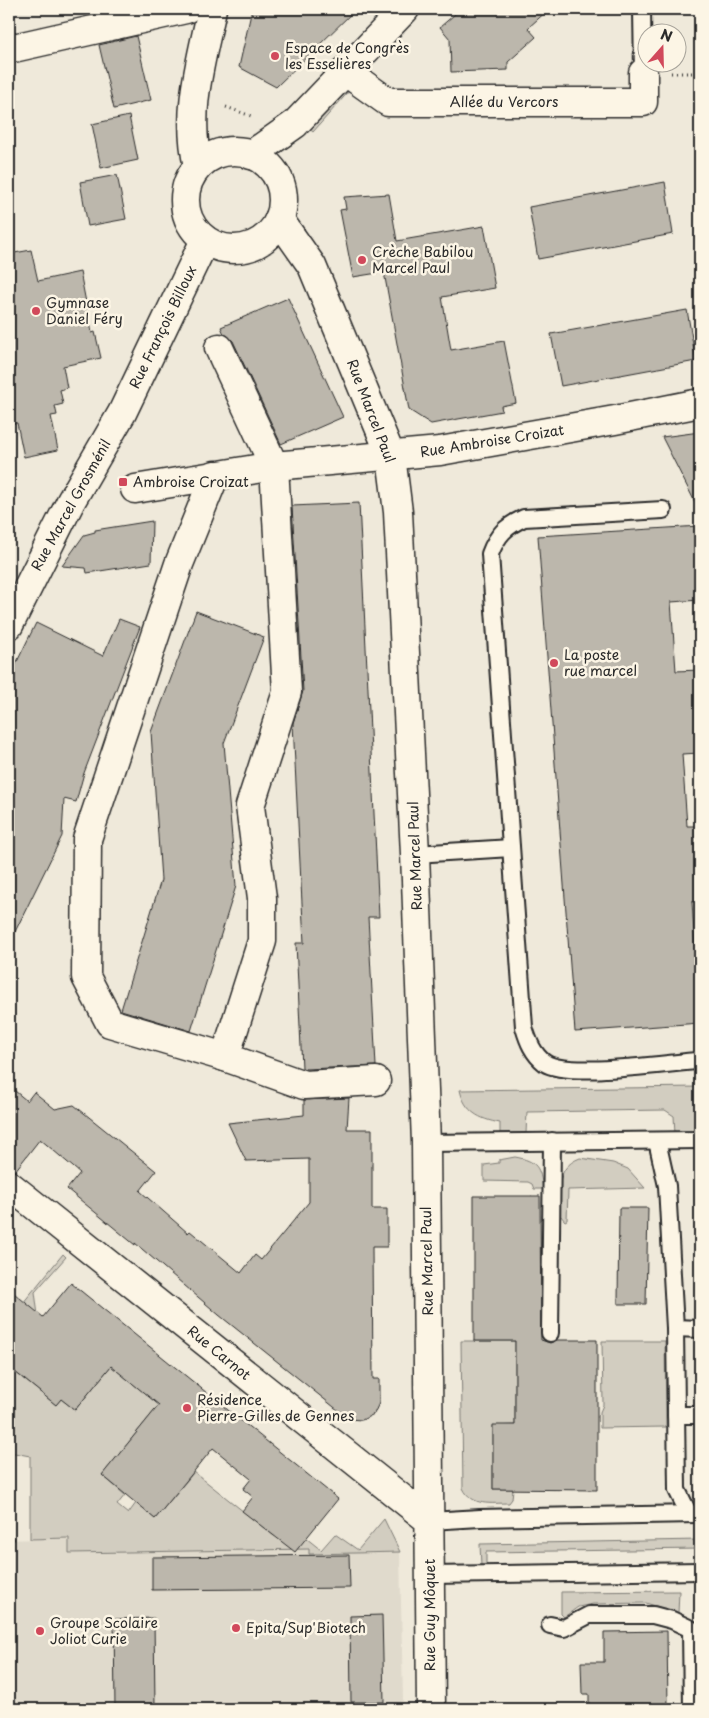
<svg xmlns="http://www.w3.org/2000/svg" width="709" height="1718" font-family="'Playpen Sans',sans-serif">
<rect width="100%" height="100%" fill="#efe9da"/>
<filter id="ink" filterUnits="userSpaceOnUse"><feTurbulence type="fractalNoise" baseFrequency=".02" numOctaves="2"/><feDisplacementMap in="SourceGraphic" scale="10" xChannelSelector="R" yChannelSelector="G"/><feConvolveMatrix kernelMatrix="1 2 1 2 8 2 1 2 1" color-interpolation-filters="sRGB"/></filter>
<g filter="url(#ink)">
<polygon fill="#e0dacc" points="69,1538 70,1553 309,1549 310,1554 400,1552 403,1701 387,1706 387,1709 9,1709 9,1540"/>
<g fill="#d2cdc0" stroke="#7e7c76">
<polygon points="344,82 351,89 313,132 305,125"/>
<path d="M700,1087V1133L675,1134L674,1116L665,1110L527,1112L526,1133H500V1123C479,1119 465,1112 460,1090Z"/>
<path d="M515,1157C537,1161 540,1167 543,1189H534L532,1184L528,1182L484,1181V1165L499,1163V1160Z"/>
<path d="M580,1158L613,1163L628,1169L645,1188L568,1190L567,1220L565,1221L560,1215C560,1192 554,1168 580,1158Z"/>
<polygon points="63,1254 66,1257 35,1292 39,1323 16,1373 56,1405 61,1399 75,1410 111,1366 159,1405 102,1475 125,1495 117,1505 128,1514 136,1503 155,1519 194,1472 274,1536 306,1538 321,1550 335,1534 358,1550 384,1519 400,1552 309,1554 309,1549 69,1553 69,1538 30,1539 30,1456 9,1452 9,1320"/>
<path d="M461,1341H515V1425L493,1426V1489H513L512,1499L509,1503C491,1503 472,1507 463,1488Z"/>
<polygon points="602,1341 665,1341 666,1427 600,1428 600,1412 603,1405"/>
<polygon points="700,1540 700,1549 486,1552 486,1566 481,1566 480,1544"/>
<polygon points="679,1591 678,1613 646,1603 593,1604 578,1607 564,1617 561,1614 561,1592"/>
</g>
<g fill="#bcb7ac" stroke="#2b2b2b">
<polygon points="252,9 356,9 276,87 239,67"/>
<polygon points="461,9 549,9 528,28 536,37 508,62 508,70 451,72 450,39 440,27"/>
<polygon points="136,36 151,100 114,109 99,45"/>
<polygon points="129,116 138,160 101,168 92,124"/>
<polygon points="117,175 126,219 88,226 80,182"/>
<polygon points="665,182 673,234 538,259 529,207"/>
<polygon points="389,194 397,241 484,226 495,288 442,297 451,350 504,341 516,403 501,406 502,411 431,424 409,410 384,272 353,277 340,210 346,209 344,197"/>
<polygon points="31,250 38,281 80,272 92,333 95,332 101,358 63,366 67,388 60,390 63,404 55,406 57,415 51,416 58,450 24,457 17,423 9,424 9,254"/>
<polygon points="288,298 343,417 281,444 233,341 228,336 224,334 221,327"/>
<polygon points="687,310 696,361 561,386 551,334"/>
<polygon points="700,432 700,512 662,437"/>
<polygon points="359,503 379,917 368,917 376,1066 306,1069 302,1068 296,943 304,943 293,723 303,691 292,506"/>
<polygon points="152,521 151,563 87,573 86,568 62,566 84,535 95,532 95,530"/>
<polygon points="700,526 700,600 671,602 676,671 700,670 700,753 682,754 687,826 700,826 700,901 692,902 700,1023 575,1032 538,536"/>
<polygon points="196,611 264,637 224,743 236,886 191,1031 121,1010 161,880 151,732"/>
<polygon points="119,619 140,627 84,773 76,802 64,799 62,836 9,944 9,678 36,623 103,656"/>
<polygon points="9,1086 27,1101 34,1092 55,1109 74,1105 156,1171 140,1191 188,1233 190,1231 241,1273 255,1255 261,1260 309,1202 309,1159 246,1161 228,1123 304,1115 304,1100 349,1098 347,1129 372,1129 372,1209 387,1209 387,1247 372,1247 373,1379 379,1379 379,1403 374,1414 362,1420 349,1419 219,1315 135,1243 135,1245 67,1189 80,1173 40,1139 15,1171 9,1170"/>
<polygon points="474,1196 540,1196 541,1340 550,1343 557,1340 597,1340 597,1490 493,1489 493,1425 515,1425 515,1341 474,1341"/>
<polygon points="619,1208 648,1208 646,1304 618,1304"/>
<polygon points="71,1283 338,1499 295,1552 242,1511 253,1497 243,1489 251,1479 213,1448 155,1519 102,1475 159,1405 111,1366 75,1410 61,1399 56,1405 9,1367 9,1289 43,1317"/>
<polygon points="349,1555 350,1588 152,1590 152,1557"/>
<polygon points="382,1615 384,1702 351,1702 350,1616"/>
<polygon points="154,1618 155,1709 115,1709 114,1619"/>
<polygon points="667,1631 668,1709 589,1709 589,1694 582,1694 581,1662 604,1662 604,1632"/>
</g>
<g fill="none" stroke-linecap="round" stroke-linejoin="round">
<g stroke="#2b2b2b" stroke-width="20">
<g id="lane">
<polyline points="642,9 643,73"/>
<path d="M663,510L524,518C506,526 497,535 490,554L524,1027C528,1041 533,1054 545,1063C568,1078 667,1063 698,1061"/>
<polyline points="415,854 511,848"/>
<polyline points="657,1141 667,1186 675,1328 677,1490 689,1514"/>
<polyline points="426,1143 700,1140"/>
<polyline points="675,1328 700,1329"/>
<polyline points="550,1333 552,1141"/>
<polyline points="676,1415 700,1415"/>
<polyline points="430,1521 480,1518 697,1514"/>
<polyline points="430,1575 700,1571"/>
<polyline points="550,1625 564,1628 589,1615 653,1615 672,1620 691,1629 692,1709"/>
</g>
</g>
<g stroke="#2b2b2b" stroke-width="31">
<g id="street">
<polyline points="9,49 186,9"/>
<polyline points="346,72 388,102 643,102 643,73"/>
<path d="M198,166C185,112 201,62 212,9"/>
<polyline points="279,219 312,266 391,456 398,512 415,854 426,1143 431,1709"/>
<polyline points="219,348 274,466 287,692 250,806 262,898 262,941 225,1057"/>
<polyline points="215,475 179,564 87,839 86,977 110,1023 225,1057 304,1085 376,1081"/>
<polyline points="135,489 274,466 440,451 615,420 700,403"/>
<polyline points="9,1185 430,1521"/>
</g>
</g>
<g stroke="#2b2b2b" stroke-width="31">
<g id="secondary">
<circle cx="234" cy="200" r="49"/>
<polyline points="251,155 295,124 405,9"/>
<polyline points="9,625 71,501 122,413 205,240"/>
</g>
</g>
<g stroke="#2b2b2b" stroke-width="3" stroke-dasharray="1 4" stroke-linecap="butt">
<polyline points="699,9 700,66"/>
<polyline points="671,73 700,73"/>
<polyline points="226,107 254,117"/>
<polyline points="9,1539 16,1539"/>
</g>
<use href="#lane" stroke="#fcf5e5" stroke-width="16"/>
<use href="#street" stroke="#fcf5e5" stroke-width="28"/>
<use href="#secondary" stroke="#fcf5e5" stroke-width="28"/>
</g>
</g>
<g fill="#d1495b" stroke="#fcf5e5" stroke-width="2">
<circle cx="275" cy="56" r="5"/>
<circle cx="362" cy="260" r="5"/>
<circle cx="36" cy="311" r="5"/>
<rect x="118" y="477" width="10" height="10" rx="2.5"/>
<circle cx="554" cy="663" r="5"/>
<circle cx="187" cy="1408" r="5"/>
<circle cx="236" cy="1628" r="5"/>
<circle cx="40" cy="1631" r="5"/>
</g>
<g text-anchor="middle" stroke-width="5" stroke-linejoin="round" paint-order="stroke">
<g font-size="14" fill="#2b2b2b" stroke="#fcf5e5" text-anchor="start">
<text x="285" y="53">Espace de Congrès<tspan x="285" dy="16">les Esselières</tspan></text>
<text x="372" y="257">Crèche Babilou<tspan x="372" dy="16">Marcel Paul</tspan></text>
<text x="46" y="308">Gymnase<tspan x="46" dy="16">Daniel Féry</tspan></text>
<text x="133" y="487">Ambroise Croizat</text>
<text x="564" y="660">La poste<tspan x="564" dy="16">rue marcel</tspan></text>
<text x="197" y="1405">Résidence<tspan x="197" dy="16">Pierre-Gilles de Gennes</tspan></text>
<text x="50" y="1628">Groupe Scolaire<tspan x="50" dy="16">Joliot Curie</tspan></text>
<text x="246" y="1633">Epita/Sup'Biotech</text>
</g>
<g font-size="14" fill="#2b2b2b" stroke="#fcf5e5">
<text x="504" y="107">Allée du Vercors</text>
<text transform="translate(163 327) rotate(-64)" y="5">Rue François Billoux</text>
<text transform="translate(371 411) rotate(69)" y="5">Rue Marcel Paul</text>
<text transform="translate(492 441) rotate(-9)" y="5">Rue Ambroise Croizat</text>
<text transform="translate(71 505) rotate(-61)" y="5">Rue Marcel Grosménil</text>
<text transform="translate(415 856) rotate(-92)" y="5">Rue Marcel Paul</text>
<text transform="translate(427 1261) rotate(-91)" y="5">Rue Marcel Paul</text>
<text transform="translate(219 1353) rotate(39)" y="5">Rue Carnot</text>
<text transform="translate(430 1615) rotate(-90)" y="5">Rue Guy Môquet</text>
</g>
</g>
<rect width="709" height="1718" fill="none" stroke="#fcf5e5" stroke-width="30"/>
<rect x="15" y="15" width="679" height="1688" fill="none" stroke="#2b2b2b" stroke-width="2" filter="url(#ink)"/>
<g transform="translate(662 48) rotate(20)"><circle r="24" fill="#fcf5e5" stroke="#a8a49b"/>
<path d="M0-4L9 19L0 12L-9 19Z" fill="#d1495b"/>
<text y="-8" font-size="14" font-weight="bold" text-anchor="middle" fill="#2b2b2b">N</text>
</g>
</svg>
